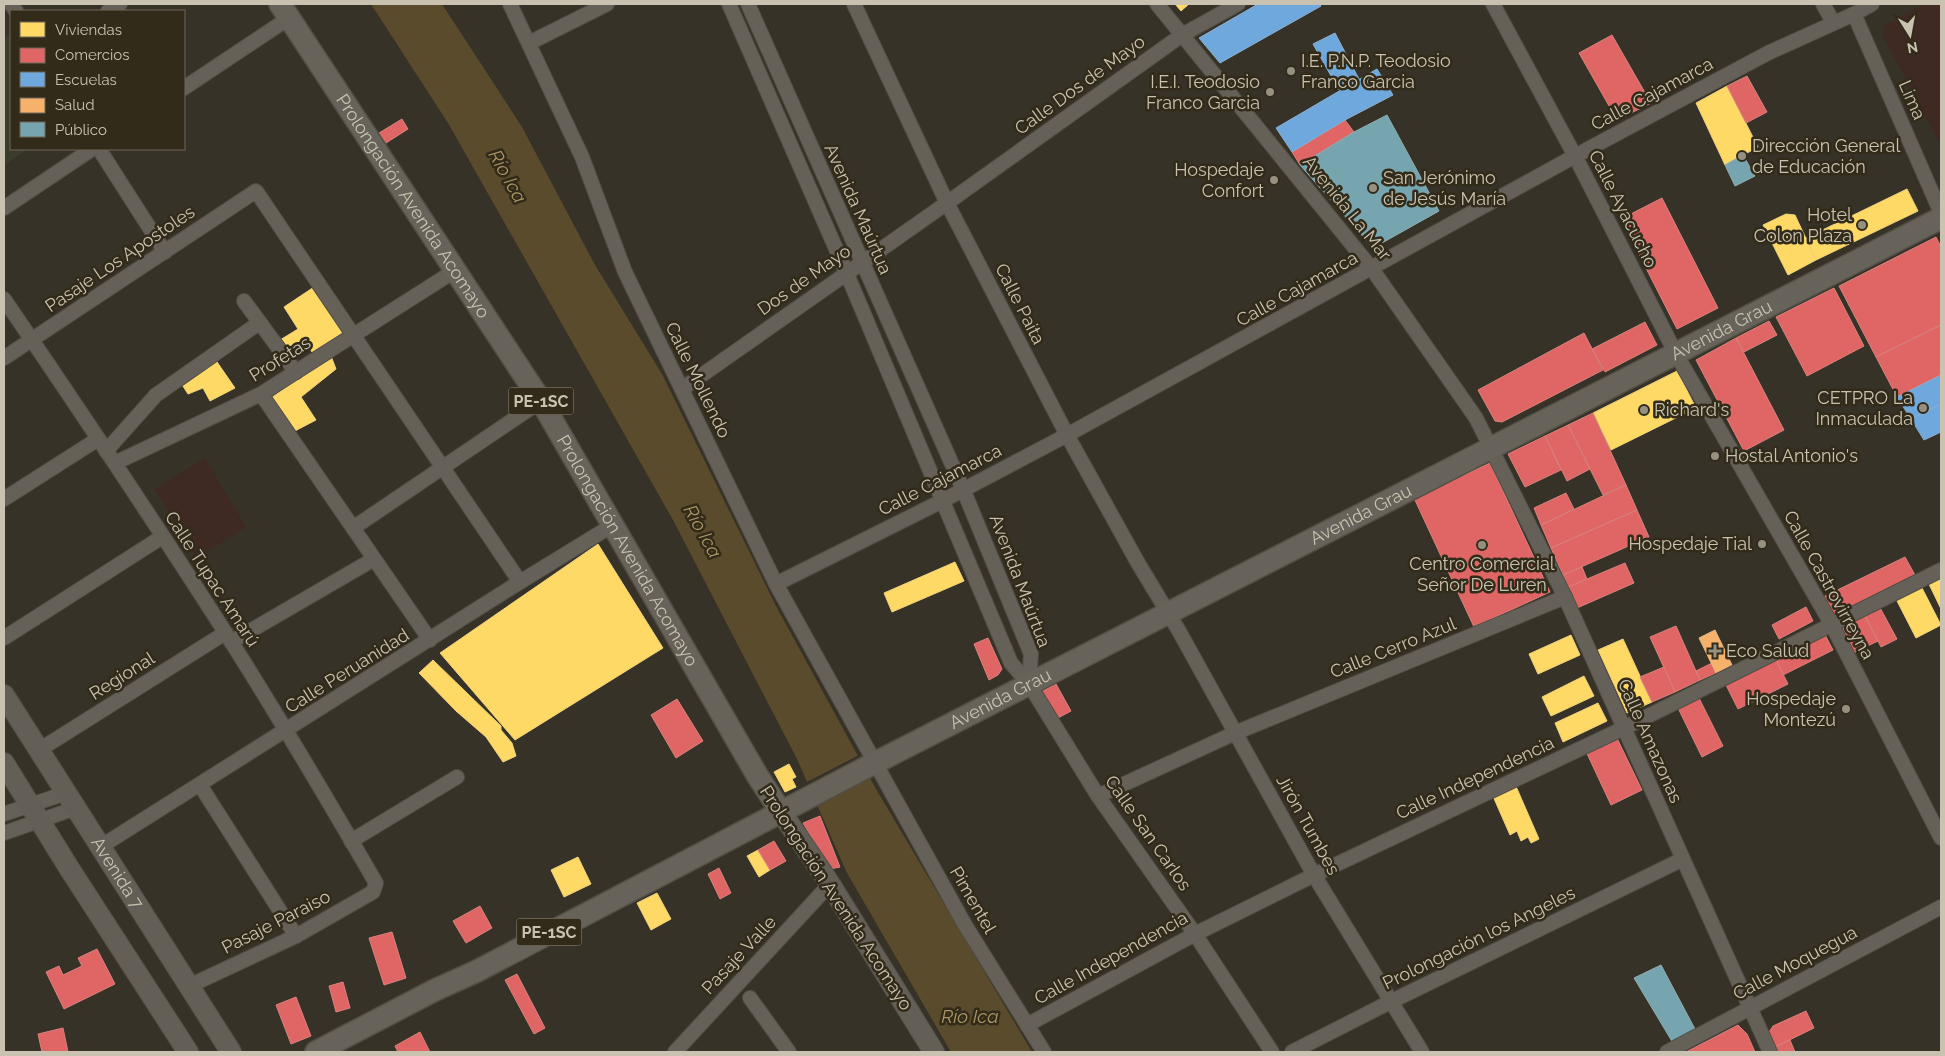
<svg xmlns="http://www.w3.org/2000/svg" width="1945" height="1056" font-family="Raleway,sans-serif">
<rect width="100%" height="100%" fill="#373227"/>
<polygon fill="#3a3c2c" points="11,32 11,149 28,149 4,165 4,37"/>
<g fill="#3e2923">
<polygon points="1924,4 1941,4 1941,146 1883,36 1884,26"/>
<polygon points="205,458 246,527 197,558 155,489"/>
</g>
<polygon fill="#5a4b2c" points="371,4 442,4 522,127 595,265 662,374 776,606 876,789 1032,1052 951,1052 847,873 797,759 673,520 448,123"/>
<polygon fill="#373227" points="859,755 868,773 812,801 805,783"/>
<g fill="#ffd966" stroke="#efd27c">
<polygon points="1175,4 1189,4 1181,11"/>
<polygon points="1727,86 1758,147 1725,165 1696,103"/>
<polygon points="1907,189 1918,211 1816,260 1806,238"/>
<polygon points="1786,214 1795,215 1816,260 1788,275 1763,225"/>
<polygon points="317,285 346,331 312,352 307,344 290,355 280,340 298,329 284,307"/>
<polygon points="331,356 336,369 301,397 316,420 293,432 271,398"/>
<polygon points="215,359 235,388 210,401 203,388 188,394 179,380"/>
<polygon points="1677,371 1696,408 1611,450 1593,413"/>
<polygon points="598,544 663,648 515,740 440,653"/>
<polygon points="955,562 964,581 892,612 884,593"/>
<polygon points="1941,573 1941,609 1927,580"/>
<polygon points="1921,586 1941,625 1916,638 1896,599"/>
<polygon points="1571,635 1580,655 1538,674 1529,654"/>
<polygon points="1623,639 1652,702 1627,713 1598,650"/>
<polygon points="433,660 501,726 501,730 512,743 516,756 503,762 486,737 456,711 419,673"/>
<polygon points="1584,676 1594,696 1551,716 1542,697"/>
<polygon points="1598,703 1607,721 1563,742 1555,723"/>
<polygon points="789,764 796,777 792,779 796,787 785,792 774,772"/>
<polygon points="1515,784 1539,839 1531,843 1528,837 1521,841 1517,831 1510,835 1492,794"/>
<polygon points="758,850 770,870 759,877 747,856"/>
<polygon points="578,857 591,884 564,897 551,870"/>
<polygon points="657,893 671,919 651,930 637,903"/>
</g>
<g fill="#e06666" stroke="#d9827c">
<polygon points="1612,35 1651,103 1617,120 1579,53"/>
<polygon points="1747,76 1767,112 1746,123 1727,86"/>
<polygon points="402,119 408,129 386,143 379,133"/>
<polygon points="1345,120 1354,132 1300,165 1292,152"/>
<polygon points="1662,198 1718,308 1677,329 1621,219"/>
<polygon points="1936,237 1941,247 1941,325 1876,357 1839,286"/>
<polygon points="1834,288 1864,346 1807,376 1776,317"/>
<polygon points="1769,321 1777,335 1744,352 1736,338"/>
<polygon points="1645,322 1657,345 1605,372 1592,349"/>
<polygon points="1941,325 1941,375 1897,397 1876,357"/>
<polygon points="1584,333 1603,370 1502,422 1495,421 1478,390"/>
<polygon points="1736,338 1784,430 1744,451 1696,360"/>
<polygon points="1593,413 1626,485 1603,495 1568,425"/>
<polygon points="1568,425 1590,469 1567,481 1545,436"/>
<polygon points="1545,436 1561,470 1525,487 1508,454"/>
<polygon points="1490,463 1550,592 1474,627 1414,498"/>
<polygon points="1626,485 1637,510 1551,548 1541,525"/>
<polygon points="1566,493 1574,509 1541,525 1534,508"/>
<polygon points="1637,510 1649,537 1563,575 1551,548"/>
<polygon points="1905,557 1915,575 1830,617 1821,598"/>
<polygon points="1625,563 1634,583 1577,608 1568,587"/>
<polygon points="1582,567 1587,579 1568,587 1563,575"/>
<polygon points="1878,604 1897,639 1881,647 1863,612"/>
<polygon points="1806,607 1813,621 1779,639 1772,625"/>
<polygon points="1863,612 1878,641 1863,648 1848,620"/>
<polygon points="1848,620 1863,648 1850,655 1837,626"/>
<polygon points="1676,626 1700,680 1675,692 1650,637"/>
<polygon points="1822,629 1833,650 1783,675 1773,654"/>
<polygon points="988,638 1002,669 998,675 989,680 974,644"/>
<polygon points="1773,654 1788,684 1738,709 1723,679"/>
<polygon points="1712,663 1716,673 1700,680 1696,671"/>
<polygon points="1664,667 1675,692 1652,702 1640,677"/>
<polygon points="1056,684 1071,711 1056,719 1041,692"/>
<polygon points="1698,696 1723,746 1702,757 1677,706"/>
<polygon points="677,699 703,741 676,758 651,715"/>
<polygon points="1615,734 1642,790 1611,805 1583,745"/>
<polygon points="820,816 840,867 830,869 803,823"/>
<polygon points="774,841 786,861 770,870 758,850"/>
<polygon points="719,868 731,893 720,899 708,874"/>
<polygon points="480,906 492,928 466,943 453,921"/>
<polygon points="392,932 406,978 384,985 369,938"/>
<polygon points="97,949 115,984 64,1009 46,972 59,966 63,975 82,966 78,958"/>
<polygon points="517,974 545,1028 534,1034 505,980"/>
<polygon points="343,982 350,1008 336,1012 329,986"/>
<polygon points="296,997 311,1036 291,1044 276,1005"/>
<polygon points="1806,1011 1814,1028 1775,1047 1769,1032 1773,1026"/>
<polygon points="1738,1025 1747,1034 1755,1052 1686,1052"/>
<polygon points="63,1028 68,1052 42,1052 38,1034"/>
<polygon points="420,1032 430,1052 398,1052 395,1046"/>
<polygon points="1790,1040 1795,1052 1778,1052 1775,1047"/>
</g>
<g fill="#6fa8dc" stroke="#8ab0cf">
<polygon points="1258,4 1320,4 1321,6 1220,63 1199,38"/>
<polygon points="1335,33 1359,79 1339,90 1313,44"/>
<polygon points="1377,69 1393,95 1345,120 1292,152 1276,128"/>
<polygon points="1941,375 1941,404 1911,419 1897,397"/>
<polygon points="1941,404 1941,432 1924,440 1911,419"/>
</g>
<polygon fill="#f6b26b" stroke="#e8b780" points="1715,630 1732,665 1716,673 1699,638"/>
<g fill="#76a5af" stroke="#8faeaf">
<polygon points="1387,115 1439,211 1373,248 1300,165 1354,132"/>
<polygon points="1743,155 1755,176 1735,186 1725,165"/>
<polygon points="1661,965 1695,1029 1673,1043 1634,978"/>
</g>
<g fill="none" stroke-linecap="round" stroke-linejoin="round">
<g stroke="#514e46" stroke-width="16">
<g id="street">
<polyline points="11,4 16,11"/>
<polyline points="510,4 582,157 625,272 776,584 965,925 1044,1052"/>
<polyline points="729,4 847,274 1011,663 1029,684 1098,796 1195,934 1272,1052"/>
<polyline points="748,4 963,489 1031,654 1029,684"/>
<polyline points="854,4 947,203 1067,435 1138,563 1179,631 1314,875 1422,1052"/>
<polyline points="1157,4 1372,269 1476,418 1565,597 1770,1052"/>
<polyline points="1493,4 1575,156 1676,354 1832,625 1941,838"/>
<polyline points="1823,4 1833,22"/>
<polyline points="108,11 120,4"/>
<polyline points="1854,14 1941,213"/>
<polyline points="529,43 607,4"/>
<polyline points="184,88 289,18"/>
<polyline points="99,149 165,252"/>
<polyline points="4,208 92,149"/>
<path d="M4,299C81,412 158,527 232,643C282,722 329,802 376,883L373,892L296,936L189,986"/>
<polyline points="244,301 296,372"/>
<polyline points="4,358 256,191 520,582"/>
<polyline points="682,389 947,203 1182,35 1238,4"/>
<polyline points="261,394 430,640"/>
<polyline points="106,451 156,395 259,323"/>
<polyline points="115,463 261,394 456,270"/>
<polyline points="4,499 98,439"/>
<polyline points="353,528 541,401"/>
<polyline points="776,584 942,501 1067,435 1575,156 1768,53 1854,14 1872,4"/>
<polyline points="4,638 162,537"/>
<polyline points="231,642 374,559"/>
<polyline points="39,750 225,633"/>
<polyline points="200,785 296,936"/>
<polyline points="1098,796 1235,733 1565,597"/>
<polyline points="4,814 66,793"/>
<polyline points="4,833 76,808"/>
<polyline points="351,841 457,777"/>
<polyline points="100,847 520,582 613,525"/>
<polyline points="750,998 789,1052"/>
<polyline points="1027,1025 1195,934 1314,875 1624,728 1941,570"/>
<polyline points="675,1052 830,884"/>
<polyline points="1292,1052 1390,1002 1683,859"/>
<polyline points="1667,1052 1941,907"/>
</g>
</g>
<g stroke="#514e46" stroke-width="22">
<g id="secondary">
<path id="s1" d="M4,695L231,1052"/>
<polyline points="4,763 69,868 188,1052"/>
<polyline points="781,812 830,884 934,1052"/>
</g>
</g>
<g stroke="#534f44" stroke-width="24">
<g id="primary">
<path id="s2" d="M280,4L541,401L757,775L781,812"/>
<path id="s3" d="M316,1052L435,990L477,971L867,767L1941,218"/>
</g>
</g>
<use href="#street" stroke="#656058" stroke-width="14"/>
<use href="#secondary" stroke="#635f56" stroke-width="20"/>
<use href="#primary" stroke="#67635a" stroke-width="21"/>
</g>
<g fill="#969080" stroke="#322b1a" stroke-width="2">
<circle cx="1291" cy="71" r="5"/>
<circle cx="1270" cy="92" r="5"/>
<circle cx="1742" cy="156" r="5"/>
<circle cx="1274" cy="180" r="5"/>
<circle cx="1373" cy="188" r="5"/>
<circle cx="1862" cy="225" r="5"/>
<circle cx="1923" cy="408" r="5"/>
<circle cx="1644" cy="410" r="5"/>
<circle cx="1715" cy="456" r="5"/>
<circle cx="1762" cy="544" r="5"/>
<circle cx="1482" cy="545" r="5"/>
<path d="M1712.5 643.5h5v5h5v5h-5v5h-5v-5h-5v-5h5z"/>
<circle cx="1846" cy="709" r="5"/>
</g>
<g text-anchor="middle" stroke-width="5" stroke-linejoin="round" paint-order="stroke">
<g fill="#322b1a" stroke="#9c9583" stroke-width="1">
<rect x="508.5" y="387.5" width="65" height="27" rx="4"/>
<rect x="516.5" y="918.5" width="65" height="27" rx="4"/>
</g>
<g font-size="16" font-weight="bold" fill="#c9c2b0">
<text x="541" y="407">PE-1SC</text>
<text x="549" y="938">PE-1SC</text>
</g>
<g font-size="18" fill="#c9c2b0" stroke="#322b1a" text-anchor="start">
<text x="1301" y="67">I.E. P.N.P. Teodosio<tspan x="1301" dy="21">Franco Garcia</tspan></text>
<text x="1260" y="88" text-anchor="end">I.E.I. Teodosio<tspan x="1260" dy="21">Franco Garcia</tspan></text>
<text x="1752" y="152">Dirección General<tspan x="1752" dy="21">de Educación</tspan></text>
<text x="1264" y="176" text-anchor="end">Hospedaje<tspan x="1264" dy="21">Confort</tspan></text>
<text x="1383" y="184">San Jerónimo<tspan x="1383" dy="21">de Jesús María</tspan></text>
<text x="1852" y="221" text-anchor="end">Hotel<tspan x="1852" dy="21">Colon Plaza</tspan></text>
<text x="1913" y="404" text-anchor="end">CETPRO La<tspan x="1913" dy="21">Inmaculada</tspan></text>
<text x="1654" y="416">Richard's</text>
<text x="1725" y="462">Hostal Antonio's</text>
<text x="1752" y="550" text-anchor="end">Hospedaje Tial</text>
<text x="1482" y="570" text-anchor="middle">Centro Comercial<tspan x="1482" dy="21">Señor De Luren</tspan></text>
<text x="1726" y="657">Eco Salud</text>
<text x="1836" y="705" text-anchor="end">Hospedaje<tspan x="1836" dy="21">Montezú</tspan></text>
</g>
<g font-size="18" fill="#c9c2b0" stroke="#322b1a">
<text transform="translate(1080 85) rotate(-36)" y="6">Calle Dos de Mayo</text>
<text transform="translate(1652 94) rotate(-28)" y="6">Calle Cajamarca</text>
<text transform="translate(1912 100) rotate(66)" y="6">Lima</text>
<text dy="6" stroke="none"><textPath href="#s2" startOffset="242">Prolongación Avenida Acomayo</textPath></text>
<text transform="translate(1347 208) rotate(51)" y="6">Avenida La Mar</text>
<text transform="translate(858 209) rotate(66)" y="6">Avenida Maúrtua</text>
<text transform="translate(1623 209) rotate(63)" y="6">Calle Ayacucho</text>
<text transform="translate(120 259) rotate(-34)" y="6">Pasaje Los Apostoles</text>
<text transform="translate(804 280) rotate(-35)" y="6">Dos de Mayo</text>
<text transform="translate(1297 289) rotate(-29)" y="6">Calle Cajamarca</text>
<text transform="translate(1020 304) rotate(63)" y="6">Calle Paita</text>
<text dy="6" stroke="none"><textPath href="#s3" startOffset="1580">Avenida Grau</textPath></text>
<text transform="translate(280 359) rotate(-32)" y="6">Profetas</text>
<text transform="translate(698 380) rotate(64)" y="6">Calle Mollendo</text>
<text transform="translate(940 480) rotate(-27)" y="6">Calle Cajamarca</text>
<text dy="6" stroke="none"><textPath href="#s3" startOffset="1175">Avenida Grau</textPath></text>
<text dy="6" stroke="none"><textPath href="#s2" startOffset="648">Prolongación Avenida Acomayo</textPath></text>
<text transform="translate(212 579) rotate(57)" y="6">Calle Tupac Amarú</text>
<text transform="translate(1020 581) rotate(69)" y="6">Avenida Maúrtua</text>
<text transform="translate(1829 585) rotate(61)" y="6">Calle Castrovirreyna</text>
<text transform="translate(1393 648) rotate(-22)" y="6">Calle Cerro Azul</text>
<text transform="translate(347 671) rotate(-32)" y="6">Calle Peruanidad</text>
<text transform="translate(122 676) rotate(-32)" y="6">Regional</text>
<text dy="6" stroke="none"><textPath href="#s3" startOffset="770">Avenida Grau</textPath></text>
<text transform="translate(1650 741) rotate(66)" y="6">Calle Amazonas</text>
<text transform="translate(1475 778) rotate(-25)" y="6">Calle Independencia</text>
<text transform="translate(1308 825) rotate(61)" y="6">Jirón Tumbes</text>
<text transform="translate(1148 833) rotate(55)" y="6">Calle San Carlos</text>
<text dy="6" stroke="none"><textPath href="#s1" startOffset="211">Avenida 7</textPath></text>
<text transform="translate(836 898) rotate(57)" y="6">Prolongación Avenida Acomayo</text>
<text transform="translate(973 900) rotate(60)" y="6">Pimentel</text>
<text transform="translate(276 922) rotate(-27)" y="6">Pasaje Paraiso</text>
<text transform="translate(1479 938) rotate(-26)" y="6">Prolongación los Angeles</text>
<text transform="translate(739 955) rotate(-47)" y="6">Pasaje Valle</text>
<text transform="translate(1111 958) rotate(-29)" y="6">Calle Independencia</text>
<text transform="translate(1795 963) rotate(-28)" y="6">Calle Moquegua</text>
</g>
<g font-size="19" font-style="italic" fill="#ac9565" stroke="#322b1a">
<text transform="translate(508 176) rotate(61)" y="7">Río Ica</text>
<text transform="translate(703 531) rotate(61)" y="7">Río Ica</text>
<text x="970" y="1023">Río Ica</text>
</g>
</g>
<rect width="1945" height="1056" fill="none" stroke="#c9c2b0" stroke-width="10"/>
<rect x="10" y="10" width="175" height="140" fill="#322b1a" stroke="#6e6756"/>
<rect x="20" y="22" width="25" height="15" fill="#ffd966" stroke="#6e6756"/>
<text x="55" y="35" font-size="15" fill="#c9c2b0">Viviendas</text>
<rect x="20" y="48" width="25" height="15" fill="#e06666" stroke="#6e6756"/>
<text x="55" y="60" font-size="15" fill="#c9c2b0">Comercios</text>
<rect x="20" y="72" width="25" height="15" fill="#6fa8dc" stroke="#6e6756"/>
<text x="55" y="85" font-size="15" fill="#c9c2b0">Escuelas</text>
<rect x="20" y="98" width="25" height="15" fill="#f6b26b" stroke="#6e6756"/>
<text x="55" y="110" font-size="15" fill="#c9c2b0">Salud</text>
<rect x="20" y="122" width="25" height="15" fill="#76a5af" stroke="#6e6756"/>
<text x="55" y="135" font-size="15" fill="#c9c2b0">Público</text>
<g transform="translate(1910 35) rotate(169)" stroke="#322b1a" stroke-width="4" paint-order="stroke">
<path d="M0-4L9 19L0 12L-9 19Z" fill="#c9c2b0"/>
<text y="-8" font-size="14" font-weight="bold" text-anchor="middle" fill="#c9c2b0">N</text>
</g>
</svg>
